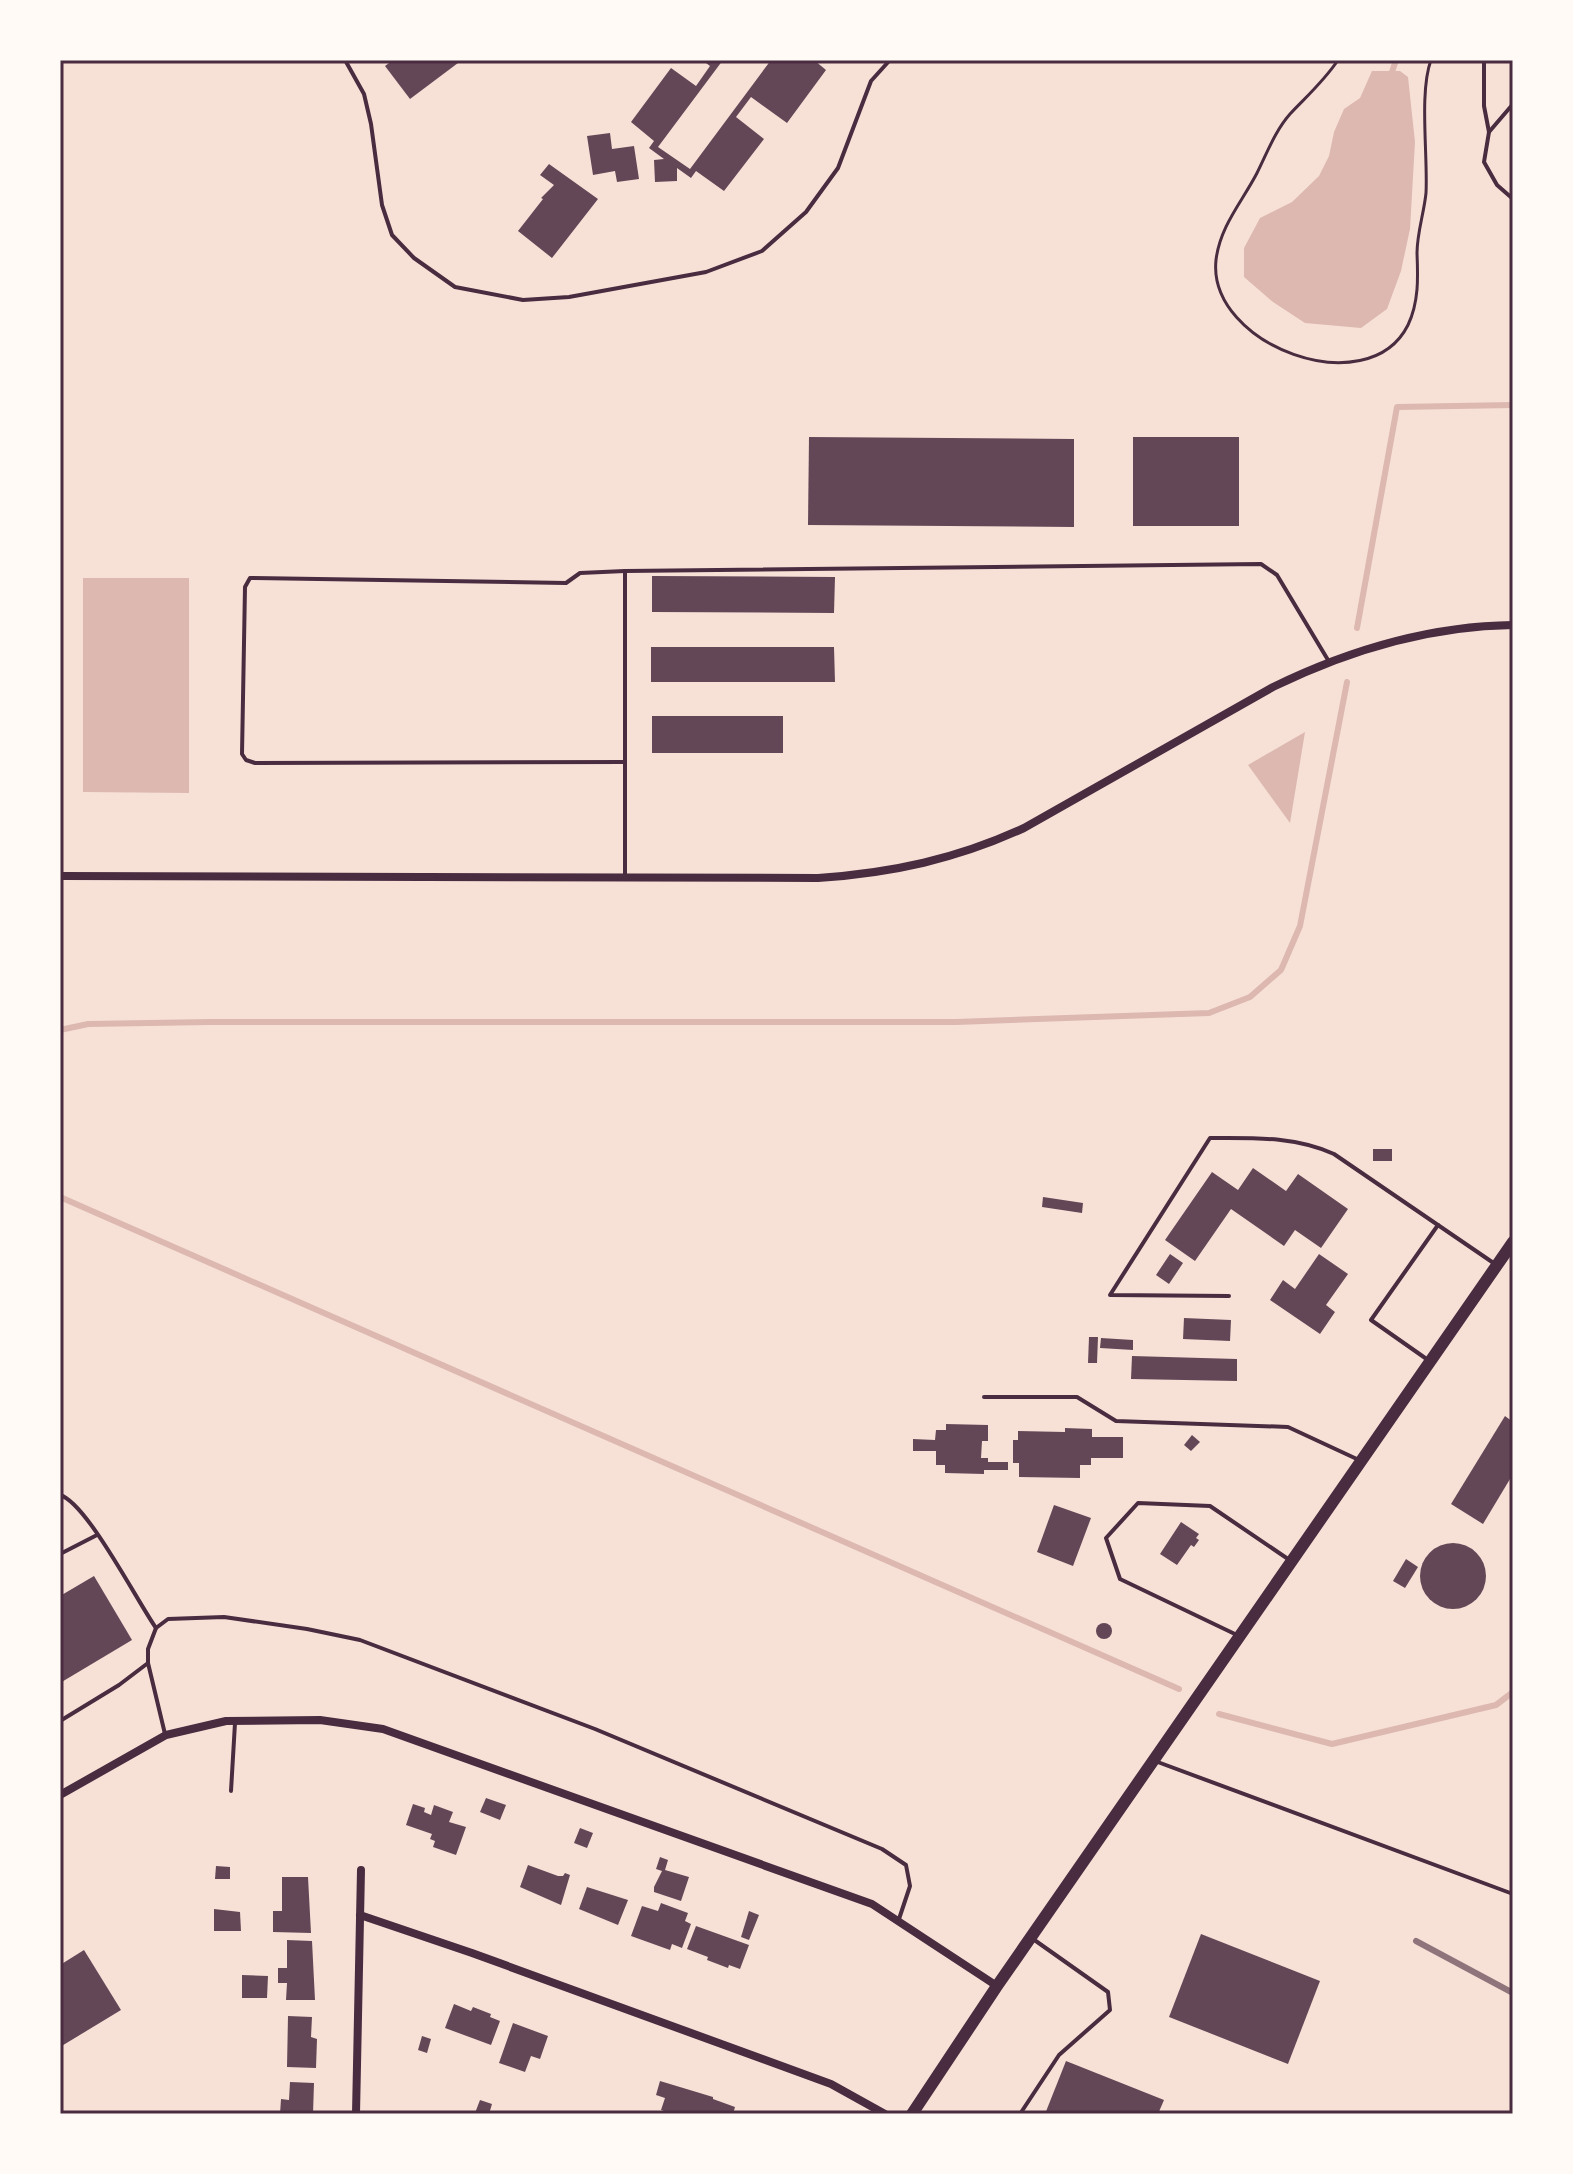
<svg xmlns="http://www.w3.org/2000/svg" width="1573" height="2174" font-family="Merriweather,serif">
<rect width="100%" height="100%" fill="#f7e1d7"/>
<g fill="#dcb8b0">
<polygon points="1372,71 1400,71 1408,77 1415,142 1410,229 1401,271 1387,309 1361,328 1305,323 1273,302 1244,277 1244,248 1260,218 1292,202 1319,176 1329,156 1334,132 1344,109 1360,98"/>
<polygon points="83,578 189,578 189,793 83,792"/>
<polygon points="1305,732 1290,823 1248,765"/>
</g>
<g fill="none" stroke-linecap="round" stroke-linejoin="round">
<g stroke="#dcb8b0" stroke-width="6">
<polyline points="1391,75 1396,60"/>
<polyline points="1357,628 1397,407 1513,405"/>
<polyline points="60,1030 88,1024 210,1022 956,1022 1209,1013 1250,997 1281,970 1300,926 1347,682"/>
<polyline points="60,1197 1179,1689"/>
<polyline points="1219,1714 1332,1744 1496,1705 1513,1692"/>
</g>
</g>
<g fill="#644757">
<polygon points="393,60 456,60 458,63 410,99 385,66"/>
<polygon points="702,60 723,60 658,147 690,169 771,60 814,60 826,70 787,123 751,97 736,117 764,139 724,191 696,171 691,178 677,168 677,181 655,182 654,160 664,159 649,148 654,141 631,122 671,68 696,86 710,66"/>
<polygon points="610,133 612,149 634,146 639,179 617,182 615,171 593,175 587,136"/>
<polygon points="549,164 598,199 552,258 518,231 543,199 541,198 554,185 540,175"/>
<polygon points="809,437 1074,439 1074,527 808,525"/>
<rect x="1133" y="437" width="106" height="89"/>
<polygon points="652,576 835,577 834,613 652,612"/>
<polygon points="651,647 834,647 835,682 651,682"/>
<rect x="652" y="716" width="131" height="37"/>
<rect x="1373" y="1149" width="19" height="12"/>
<polygon points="1253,1168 1286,1191 1298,1174 1348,1209 1321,1248 1295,1230 1284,1246 1231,1209 1195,1261 1165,1240 1212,1172 1238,1190"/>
<polygon points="1043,1197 1083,1203 1082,1213 1042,1207"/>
<polygon points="1170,1254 1183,1263 1169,1284 1156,1275"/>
<polygon points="1319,1254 1348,1274 1326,1305 1335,1312 1320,1334 1270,1300 1283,1280 1295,1289"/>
<polygon points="1184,1318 1231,1320 1230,1341 1183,1339"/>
<polygon points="1089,1337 1098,1337 1097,1363 1088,1363"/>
<polygon points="1101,1338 1133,1340 1133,1350 1100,1348"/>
<polygon points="1132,1356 1237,1359 1237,1381 1131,1379"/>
<polygon points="1505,1416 1513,1422 1513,1474 1483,1524 1451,1504"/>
<polygon points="946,1424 988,1425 988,1441 982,1441 981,1458 988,1458 988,1462 1008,1462 1008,1470 984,1470 984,1474 945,1473 945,1465 936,1465 936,1451 913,1451 913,1439 935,1440 936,1430 946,1430"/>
<polygon points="1065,1428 1092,1429 1092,1437 1123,1437 1123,1458 1091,1458 1091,1465 1080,1465 1080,1478 1019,1477 1019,1463 1013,1463 1013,1440 1018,1440 1018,1431 1065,1432"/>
<polygon points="1192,1435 1200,1442 1191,1451 1184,1445"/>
<polygon points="1054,1505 1091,1518 1073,1566 1037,1552"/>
<polygon points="1181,1522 1199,1534 1196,1538 1199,1540 1194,1547 1191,1545 1177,1565 1160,1554"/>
<circle cx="1453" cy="1576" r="33"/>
<polygon points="1406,1559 1418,1567 1405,1588 1393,1581"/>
<polygon points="94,1576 132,1640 60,1683 60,1596"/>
<circle cx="1104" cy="1631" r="8"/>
<polygon points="486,1798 506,1805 500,1820 480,1812"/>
<polygon points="413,1804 425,1808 424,1812 431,1815 434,1805 453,1812 449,1822 466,1827 456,1855 433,1847 435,1841 430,1839 432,1834 406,1825"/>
<polygon points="580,1828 593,1833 587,1848 574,1843"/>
<polygon points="660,1857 668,1860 665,1870 689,1877 681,1901 654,1892 654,1887 662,1871 656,1869"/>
<polygon points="528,1865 558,1876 563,1876 565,1873 570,1875 561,1905 520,1887"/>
<polygon points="216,1866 230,1867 230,1879 215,1879"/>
<polygon points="282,1877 308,1877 311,1933 273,1932 273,1911 282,1911"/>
<polygon points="587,1887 628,1900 618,1925 579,1909"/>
<polygon points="661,1903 688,1913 685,1921 691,1924 682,1948 672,1944 670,1950 631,1936 642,1906 658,1911"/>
<polygon points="214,1909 240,1912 241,1931 214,1931"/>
<polygon points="749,1911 759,1915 749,1940 741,1937"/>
<polygon points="696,1926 749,1945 740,1969 729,1965 728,1968 707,1960 708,1957 687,1949"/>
<polygon points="1201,1934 1320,1981 1288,2064 1169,2017"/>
<polygon points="287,1940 312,1941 315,2000 286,2000 287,1983 278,1983 278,1968 287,1968"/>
<polygon points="84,1950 121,2010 60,2047 60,1965"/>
<polygon points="242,1975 268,1976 267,1998 242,1998"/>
<polygon points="454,2004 471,2011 473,2007 491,2014 490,2017 500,2021 491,2045 445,2028"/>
<polygon points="288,2016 312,2017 311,2037 317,2039 316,2068 287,2067"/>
<polygon points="513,2023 548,2036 540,2059 531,2056 525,2072 499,2063"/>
<polygon points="422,2036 431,2039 427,2053 418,2050"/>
<polygon points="1066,2061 1164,2100 1158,2114 1045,2114"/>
<polygon points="660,2081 713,2097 713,2099 735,2107 733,2114 673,2114 661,2110 665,2098 656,2095"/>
<polygon points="290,2082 314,2083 313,2114 280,2114 281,2099 289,2100"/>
<polygon points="480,2100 492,2104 489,2114 475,2113"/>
</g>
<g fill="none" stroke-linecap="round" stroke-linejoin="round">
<path stroke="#4a2c40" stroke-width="3" d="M1338,60C1325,80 1306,97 1290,114C1275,131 1267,153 1257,173C1242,202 1220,226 1216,260C1207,345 1368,405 1408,325C1419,302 1418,277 1417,253C1417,233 1424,213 1426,193C1428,156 1419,92 1431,60"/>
<g stroke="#4a2c40" stroke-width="4">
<polyline points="345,60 364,94 371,124 382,205 392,235 414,258 455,287 523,300 569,297 706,272 762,251 806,212 838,168 871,81 890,60"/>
<polyline points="1484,60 1484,106 1489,132 1484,162 1497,185 1513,199"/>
<polyline points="1489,132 1513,104"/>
<polyline points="625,762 255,763 246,760 242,754 245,587 250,578 566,583 580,573 625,571"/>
<polyline points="625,877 625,571 1261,564 1277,575 1328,660"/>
<path d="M1229,1296L1110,1295L1210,1138C1253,1138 1294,1136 1334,1154L1495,1264"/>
<polyline points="1428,1360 1371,1320 1438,1225"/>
<polyline points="984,1397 1077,1397 1116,1421 1288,1427 1359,1460"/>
<path d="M60,1495C87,1503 137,1601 156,1628"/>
<polyline points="60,1554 97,1535"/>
<polyline points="1237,1635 1120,1579 1106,1538 1138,1503 1210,1506 1291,1561"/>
<polyline points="148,1663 148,1649 156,1628 168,1619 224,1617 307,1629 360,1640 595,1729 882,1849 906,1865 910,1886 899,1919"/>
<polyline points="60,1721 119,1685 148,1663 165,1734"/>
<polyline points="1155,1761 1513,1894"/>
<polyline points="231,1791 235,1723"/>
<polyline points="1020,2114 1059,2055 1110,2010 1108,1992 1033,1939"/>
</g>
<g stroke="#4a2c40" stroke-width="8">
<path d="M60,876L818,878C892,873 957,859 1024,828L1273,687C1349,650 1428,626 1513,625"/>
<polyline points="60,1795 166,1735 226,1721 320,1720 383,1729 872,1904 997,1986"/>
<polyline points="360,1915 472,1953 831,2084 885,2114"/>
<polyline points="356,2114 361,1870"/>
</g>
<polyline stroke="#4a2c40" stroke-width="12" points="912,2114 997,1986 1513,1242"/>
<polyline stroke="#8f747c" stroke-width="6" points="1416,1941 1513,1993"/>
</g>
<rect width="1573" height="2174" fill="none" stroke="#fffaf5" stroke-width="124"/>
<rect x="62" y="62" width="1449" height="2050" fill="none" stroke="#4a2c40" stroke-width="3"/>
</svg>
